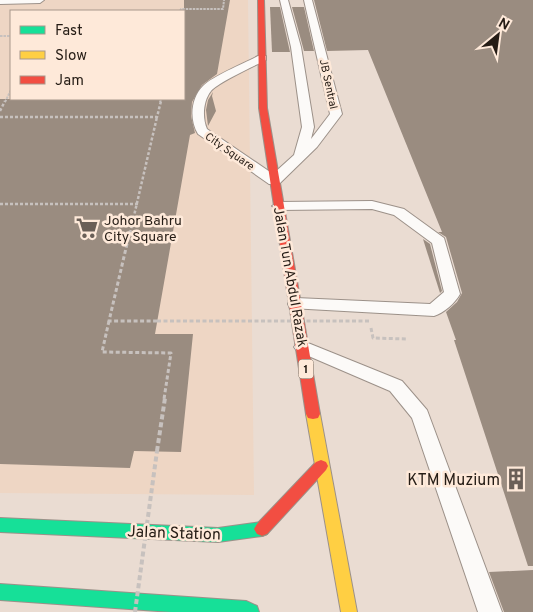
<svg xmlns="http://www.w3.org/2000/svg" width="533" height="612" font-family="Overpass,sans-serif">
<rect width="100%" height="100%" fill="#eadcd2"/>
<path fill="#eed6c4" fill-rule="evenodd" d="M2,0H248L254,495L0,493V3ZM11,11H184V99H11Z"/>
<g fill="#9a8c80">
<polygon points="184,0 230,0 217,74 202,85 192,102 191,116 195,133 190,135 155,334 193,334 181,452 134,451 130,468 0,464 0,99 184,99"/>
<polygon points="314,0 533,0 533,566 528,566 454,340 456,340 446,312 457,302 462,293 446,237 438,232 442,232 368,50 327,51"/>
<polygon points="270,7 280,7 290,52 272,52"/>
<polygon points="292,7 304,7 314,51 304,51"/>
<polygon points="213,92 212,96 216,111 208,126 206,110 208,100"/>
<polygon points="423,239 430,244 442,291 440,293"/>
<polygon points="533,570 533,612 504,612 489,572"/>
</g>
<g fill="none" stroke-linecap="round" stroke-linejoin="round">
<g stroke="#9c9189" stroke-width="2">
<g id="lane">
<polygon points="0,0 44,0 40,3 0,4"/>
<path d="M280,0H288L301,47L314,127L311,139L330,114L304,0H312L342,114L317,147L279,184H269L198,134C189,119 191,98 203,86C213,76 245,63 258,56H266V60C254,66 217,83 211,91C203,101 202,118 207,129L273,174L294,155L302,127L291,47Z"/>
<path d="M372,201L404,209L444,238L460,294C455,303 444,313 434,316L290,308L288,304L290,300L296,298L430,304L444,292L432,243L394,215L372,209L279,210L272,206L279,202Z"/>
<polygon points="303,341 402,381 427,410 502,612 478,612 412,418 390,391 297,351 294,347 297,343"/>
</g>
</g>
<g stroke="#9c9189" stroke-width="2">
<g id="fast">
<polygon points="0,518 218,528 262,522 267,524 270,529 267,534 262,536 218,542 0,532"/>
<polygon points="0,584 246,601 257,606 259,612 172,612 0,600"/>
</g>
</g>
<g stroke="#9c9189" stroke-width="2">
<polygon id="slow" points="313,409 318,410 320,414 357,612 341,612 306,414 308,410"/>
</g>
<g stroke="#9c9189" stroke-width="2">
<g id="jam">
<polygon points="258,0 264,0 267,108 320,414 318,418 313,419 308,418 306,414 259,108"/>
<polygon points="321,460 326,462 328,466 326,470 267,534 262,536 257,534 254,529 257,524 316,462"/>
</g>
</g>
<g stroke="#c7c1be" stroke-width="2" stroke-dasharray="2.5 1" stroke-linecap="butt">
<polyline points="180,11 181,9 223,9 224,0"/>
<polyline points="0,36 11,36"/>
<polyline points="5,102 11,90"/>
<polyline points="160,102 161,99"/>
</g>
<g stroke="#c7c1be" stroke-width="2.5" stroke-dasharray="3 2" stroke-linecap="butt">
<polyline points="0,111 5,101"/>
<polyline points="0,117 157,117 161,101"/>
<polyline points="0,204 138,204"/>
<polyline points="130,233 157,117"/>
</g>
<g stroke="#c7c1be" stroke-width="3" stroke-dasharray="4 2.5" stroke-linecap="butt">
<polyline points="130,231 109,321 157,321"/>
<polyline points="109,321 102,352 171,353 164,399"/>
<polyline points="371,328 373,338 407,339"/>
</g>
<polyline stroke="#c7c1be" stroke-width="4" stroke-dasharray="5 3" stroke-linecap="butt" points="157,451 165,398"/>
<use href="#lane" fill="#fcfaf8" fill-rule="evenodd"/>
<use href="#fast" fill="#16e098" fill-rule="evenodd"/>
<use href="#slow" fill="#ffcf43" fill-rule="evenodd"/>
<use href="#jam" fill="#f24e42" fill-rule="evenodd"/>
<polyline stroke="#c7c1be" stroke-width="3" stroke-dasharray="4 2.5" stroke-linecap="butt" points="157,321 370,321"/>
<polyline stroke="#c7c1be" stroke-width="4" stroke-dasharray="5 3" stroke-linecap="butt" points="135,612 157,451"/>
</g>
<defs>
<g id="supermarket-bare" transform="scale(1.725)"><path d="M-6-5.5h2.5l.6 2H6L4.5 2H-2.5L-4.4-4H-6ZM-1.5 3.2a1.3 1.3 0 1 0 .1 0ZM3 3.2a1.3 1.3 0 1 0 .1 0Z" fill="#6a5f57" stroke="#fee9d9" stroke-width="2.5" paint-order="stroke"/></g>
<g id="building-bare" transform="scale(1.725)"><path d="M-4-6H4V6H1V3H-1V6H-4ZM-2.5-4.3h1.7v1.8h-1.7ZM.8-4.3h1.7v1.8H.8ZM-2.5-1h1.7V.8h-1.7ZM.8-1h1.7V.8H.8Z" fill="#6a5f57" stroke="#fee9d9" stroke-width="2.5" paint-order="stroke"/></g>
</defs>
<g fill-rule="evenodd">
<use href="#supermarket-bare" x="87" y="228"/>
<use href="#building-bare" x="516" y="479"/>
</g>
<g text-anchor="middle" stroke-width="5" stroke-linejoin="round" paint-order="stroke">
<g font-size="11" fill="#251c15" stroke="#fee9d9">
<text transform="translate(329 84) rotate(78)" y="4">JB Sentral</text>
<text transform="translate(230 151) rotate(35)" y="4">City Square</text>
</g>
<rect fill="#fee9d9" stroke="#665a50" stroke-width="1" x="298.5" y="359.5" width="15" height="19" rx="4"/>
<g font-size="12" font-weight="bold" fill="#251c15">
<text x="306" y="373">1</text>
</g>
<g font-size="14" fill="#251c15" stroke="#fee9d9" text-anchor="start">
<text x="104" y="225">Johor Bahru<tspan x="104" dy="16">City Square</tspan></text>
</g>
<g font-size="14" fill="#251c15" stroke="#fee9d9">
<text transform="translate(291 277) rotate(80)" y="5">Jalan Tun Abdul Razak</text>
</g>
<g font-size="16" fill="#251c15" stroke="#fee9d9" text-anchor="end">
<text x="500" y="485">KTM Muzium</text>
</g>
<g font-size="16" fill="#251c15" stroke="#fee9d9">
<text transform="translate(174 532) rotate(2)" y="6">Jalan Station</text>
</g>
</g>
<rect x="10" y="10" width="175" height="90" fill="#fee9d9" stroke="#a7978b"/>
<rect x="20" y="26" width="25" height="8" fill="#16e098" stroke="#a7978b"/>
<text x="55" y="35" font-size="15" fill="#251c15">Fast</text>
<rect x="20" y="51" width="25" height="8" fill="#ffcf43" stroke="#a7978b"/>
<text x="55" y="60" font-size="15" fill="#251c15">Slow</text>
<rect x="20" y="76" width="25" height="8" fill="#f24e42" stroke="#a7978b"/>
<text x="55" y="85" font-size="15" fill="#251c15">Jam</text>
<g transform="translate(498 35) rotate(29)" stroke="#fee9d9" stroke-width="4" paint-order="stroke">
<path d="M0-4L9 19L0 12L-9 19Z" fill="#251c15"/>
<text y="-8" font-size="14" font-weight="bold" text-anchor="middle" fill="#251c15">N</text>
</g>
</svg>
